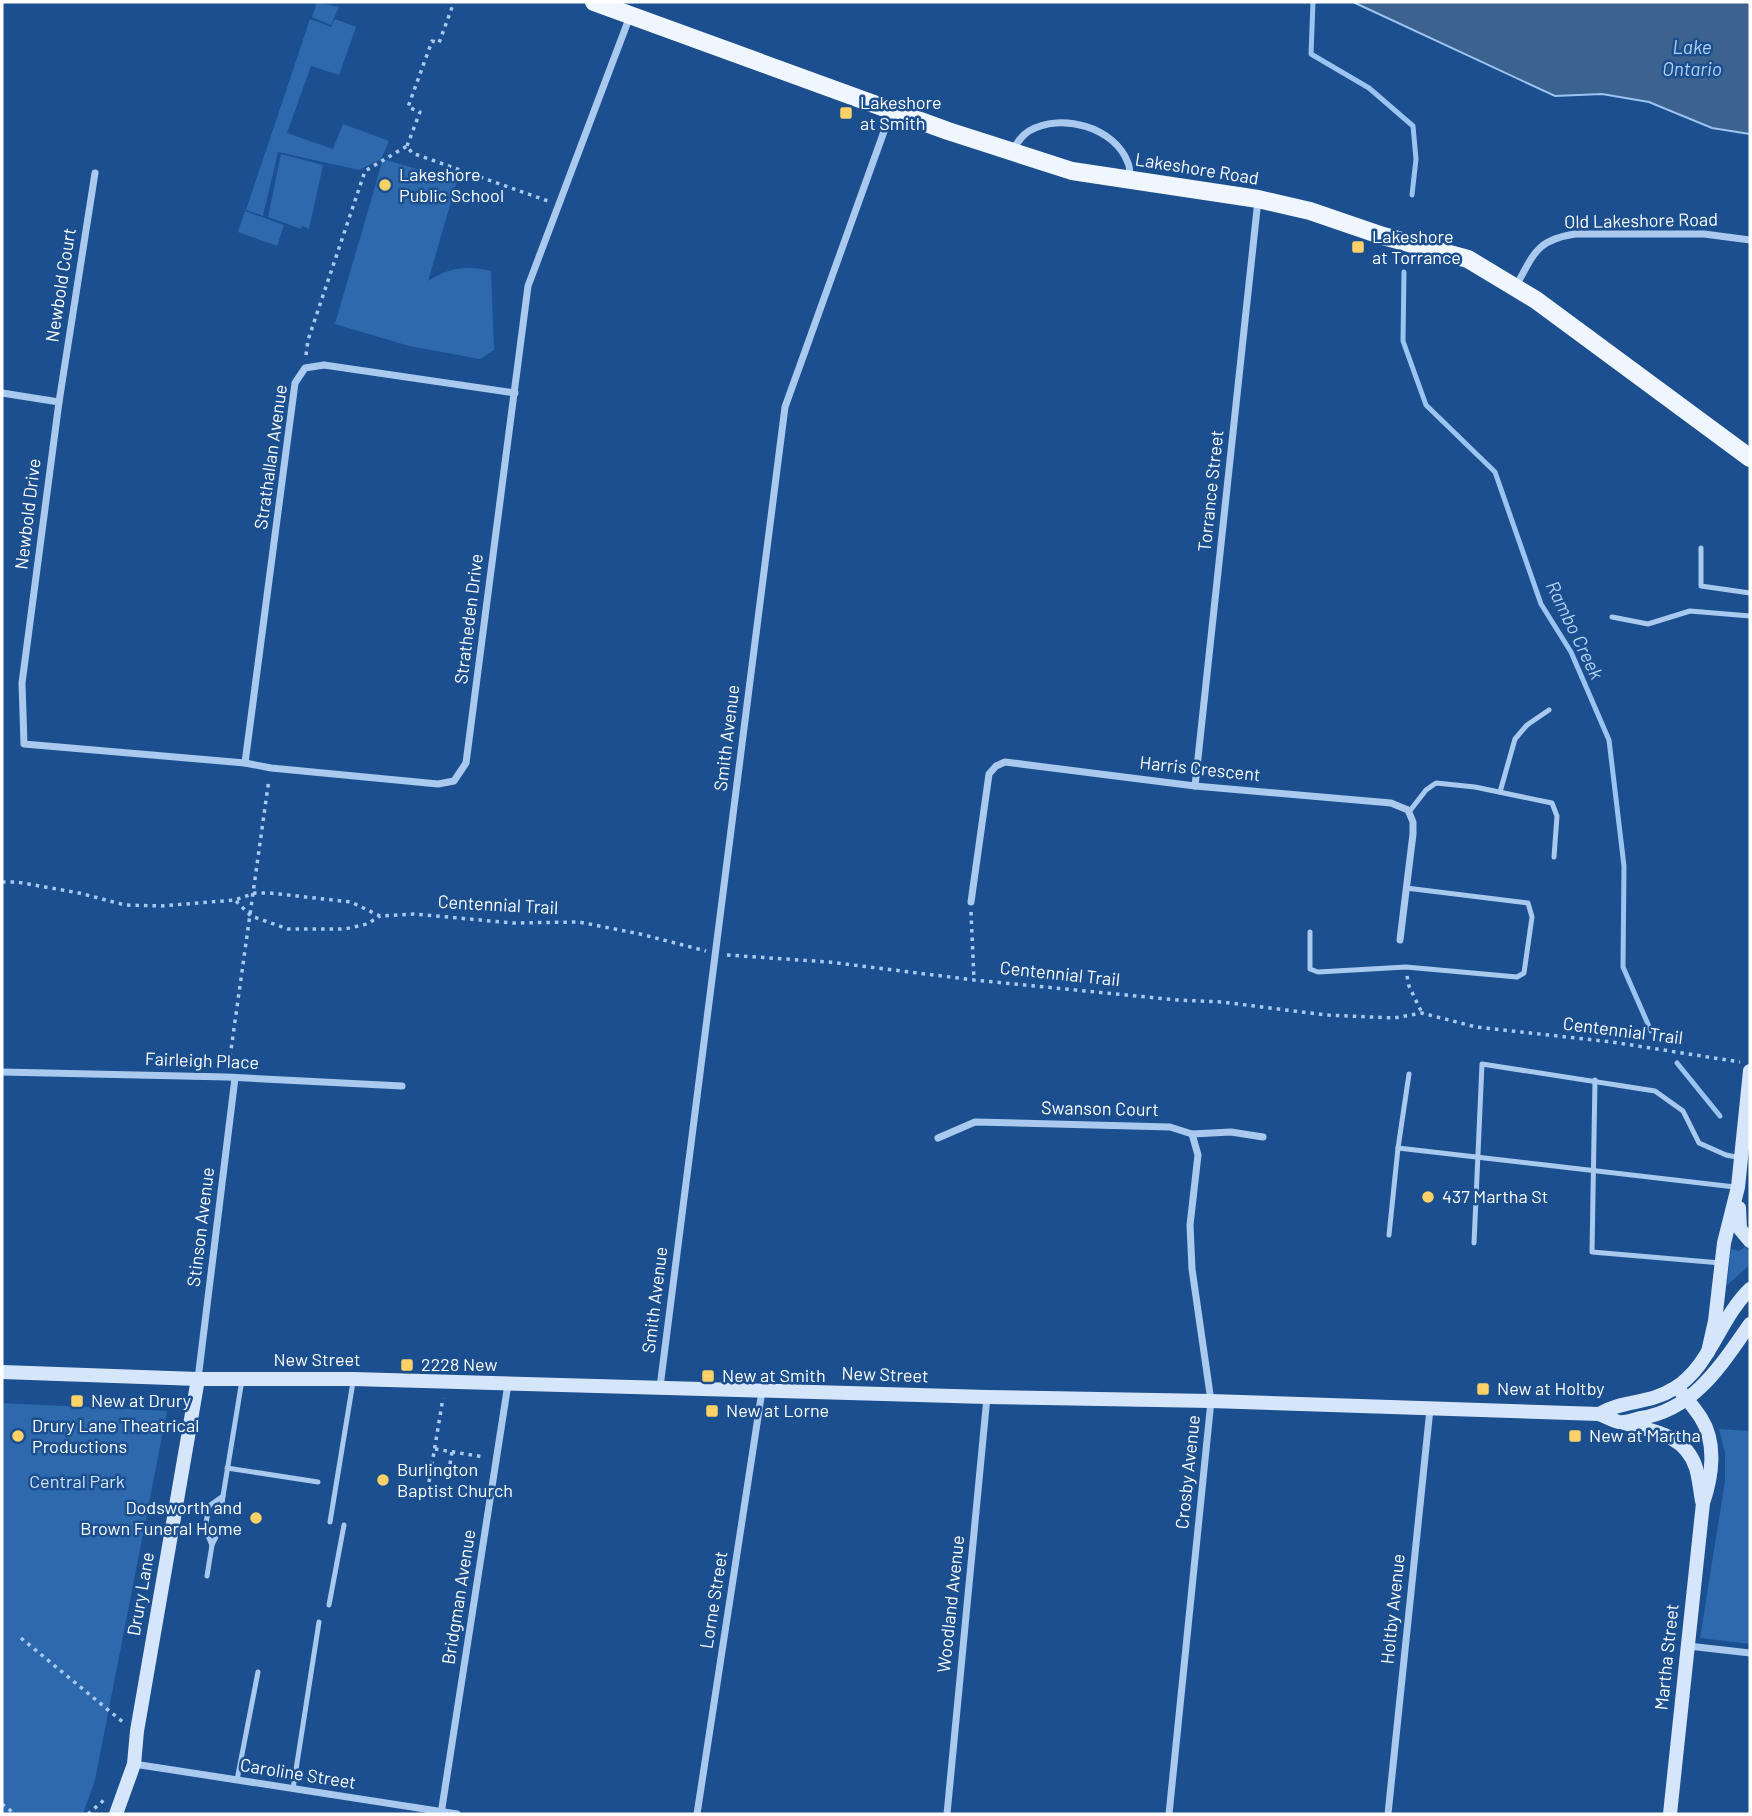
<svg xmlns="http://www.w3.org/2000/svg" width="1752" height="1816" font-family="Barlow,sans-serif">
<rect width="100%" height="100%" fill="#1b4f8f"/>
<g fill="#2e69ad">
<polygon points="317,2 339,7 331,25 312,17"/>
<polygon points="310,19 331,27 335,19 356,27 339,75 311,66 287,133 333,149 343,124 389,141 381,159 359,170 278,152 263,216 246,210"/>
<polygon points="281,154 323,165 309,229 302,226 301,229 268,217"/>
<path d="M383,159L457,181L428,281C448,268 466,265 491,271L494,350L480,359L409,346L335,324Z"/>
<polygon points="245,211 284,225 277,246 238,232"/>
<polygon points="1745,1247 1750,1250 1750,1265 1727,1285 1731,1249 1739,1251"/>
<polygon points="2,1403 167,1411 95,1780 83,1814 2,1814"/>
<polygon points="1719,1429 1750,1431 1750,1644 1700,1638 1725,1481 1725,1453"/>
</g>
<polygon fill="#3c6290" stroke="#9cc4f0" stroke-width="2" points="1353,2 1750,2 1750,134 1712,128 1649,102 1602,94 1555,96"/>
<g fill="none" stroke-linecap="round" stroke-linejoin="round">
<g stroke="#9cc4f0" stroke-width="5">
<polyline points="1313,2 1311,54 1369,88 1413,126 1416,159 1412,195"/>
<polyline points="1404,272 1403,341 1426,405 1495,472 1541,604 1571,652 1609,740 1624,866 1623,967 1651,1031"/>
<polyline points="1677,1063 1720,1116"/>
</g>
<g stroke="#a9c9ee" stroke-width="3.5" stroke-dasharray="3.5 5" stroke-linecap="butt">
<polyline points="407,146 420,112 408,107 432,41 439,43 454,2"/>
<polyline points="306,355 308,340 365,171 407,146 412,153 548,201"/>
<polyline points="2,882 17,882 79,893 125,905 161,906 235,900 255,893 270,893 351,902 380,916 414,914 513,923 579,922 640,934 706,951"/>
<polyline points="236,901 251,916 288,929 345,929 367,924 380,916"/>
<polyline points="971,912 974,980"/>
<polyline points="727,955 829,962 974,980 1177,1000 1222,1002 1326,1015 1394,1018 1422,1013 1476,1027 1612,1042 1740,1062"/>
<polyline points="1407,976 1409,986 1422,1013"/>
<polyline points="232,1065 230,1057 269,779"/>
<polyline points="435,1449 484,1457"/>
<polyline points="450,1464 452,1452"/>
<polyline points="429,1482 443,1398"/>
<polyline points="21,1638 124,1723"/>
<polyline points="2,1804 15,1814"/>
<polyline points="88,1814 104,1800"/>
</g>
<g stroke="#a9c9ee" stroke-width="5">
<polyline points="1701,548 1701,586 1750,593"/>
<polyline points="1612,617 1648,624 1690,611 1750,616"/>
<polyline points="1500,792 1515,739 1527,725 1549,710"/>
<polyline points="1409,812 1426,790 1436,783 1475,787 1552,803 1557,816 1554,857"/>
<polyline points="1310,932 1310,969 1318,972 1406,967 1517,977 1524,973 1532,917 1528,903 1406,888"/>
<polyline points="1595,1080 1592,1252 1721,1263"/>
<polyline points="1398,1148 1735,1187"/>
<polyline points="1389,1235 1398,1148 1409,1074"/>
<polyline points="1474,1243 1482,1064 1655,1091 1683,1111 1699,1143 1726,1155 1741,1158"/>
<polyline points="227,1468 318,1482"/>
<polyline points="221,1513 223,1496"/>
<polyline points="330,1522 353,1382"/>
<polyline points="212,1545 220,1529"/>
<polyline points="207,1576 212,1545 205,1529 209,1506 223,1496 242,1380"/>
<polyline points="329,1605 344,1525"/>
<polyline points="237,1780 258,1672"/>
<polyline points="293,1789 319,1622"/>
</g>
<g stroke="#a9c9ee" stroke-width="7">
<path d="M1012,151C1017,143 1021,136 1029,131C1061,112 1115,127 1128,163C1130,167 1130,174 1130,179"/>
<polyline points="95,173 59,402 22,683 24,744 245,763 271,768 438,784 454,781 466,763 528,286 630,16"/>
<path d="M1516,286C1534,254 1536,240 1575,234H1704L1750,240"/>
<polyline points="2,393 59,402"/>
<polyline points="245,763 295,383 305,368 324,365 515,393"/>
<polyline points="1195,786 1258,200"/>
<polyline points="971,902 989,774 996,766 1005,762 1195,786 1391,803 1408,810 1413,822 1413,834 1400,940"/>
<polyline points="2,1072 227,1077 402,1086"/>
<polyline points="938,1138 975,1122 1170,1127 1192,1134 1231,1132 1263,1137"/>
<polyline points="198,1379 235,1078"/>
<polyline points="660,1387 785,407 891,112"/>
<polyline points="1688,1646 1750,1653"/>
<polyline points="134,1764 457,1814"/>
<polyline points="441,1814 508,1384"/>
<polyline points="697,1814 762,1391"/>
<polyline points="947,1814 987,1397"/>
<polyline points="1169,1814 1211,1401 1192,1269 1190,1225 1198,1155 1192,1134"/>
<polyline points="1388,1814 1430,1409"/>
</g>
<g stroke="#d6e6fa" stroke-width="14">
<polyline points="1739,1208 1740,1229 1750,1241"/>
<polyline points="1708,1352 1715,1321 1724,1243 1738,1187 1750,1071"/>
<path d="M2,1372L198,1379H353L987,1397L1211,1401L1599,1414C1605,1416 1613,1421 1619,1422C1626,1423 1635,1419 1641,1418C1695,1409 1721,1365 1750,1324"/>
<path d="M1599,1414C1625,1399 1648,1405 1675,1388C1711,1365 1719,1319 1750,1289"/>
<path d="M1624,1423C1653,1431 1686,1435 1696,1468C1699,1478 1700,1490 1702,1501"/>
<polyline points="116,1814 134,1764 137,1731 198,1379"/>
<path d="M1670,1814L1703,1503C1712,1477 1717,1443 1701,1418C1694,1407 1685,1397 1677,1387"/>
</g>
<polyline stroke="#f0f6ff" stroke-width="18" points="594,2 948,131 1072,171 1258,199 1310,211 1383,236 1468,259 1536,300 1750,458"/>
</g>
<g fill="#ffd166" stroke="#1b4f8f" stroke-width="2.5">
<rect x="839" y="106" width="14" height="14" rx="3.5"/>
<circle cx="385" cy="185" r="7"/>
<rect x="1351" y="240" width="14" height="14" rx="3.5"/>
<circle cx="1428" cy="1197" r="7"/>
<rect x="400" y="1358" width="14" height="14" rx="3.5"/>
<rect x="701" y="1369" width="14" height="14" rx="3.5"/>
<rect x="1476" y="1382" width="14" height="14" rx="3.5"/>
<rect x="70" y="1394" width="14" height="14" rx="3.5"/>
<rect x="705" y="1404" width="14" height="14" rx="3.5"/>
<circle cx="18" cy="1436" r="7"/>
<rect x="1568" y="1429" width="14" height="14" rx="3.5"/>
<circle cx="383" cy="1480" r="7"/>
<circle cx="256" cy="1518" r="7"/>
</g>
<g text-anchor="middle" stroke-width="5" stroke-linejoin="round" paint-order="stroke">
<g font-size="18" fill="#fff" stroke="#1b4f8f" text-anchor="start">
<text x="860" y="109">Lakeshore<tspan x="860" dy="21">at Smith</tspan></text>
<text x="399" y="181">Lakeshore<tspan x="399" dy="21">Public School</tspan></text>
<text x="1372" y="243">Lakeshore<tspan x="1372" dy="21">at Torrance</tspan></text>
<text x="1442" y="1203">437 Martha St</text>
<text x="421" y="1371">2228 New</text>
<text x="722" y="1382">New at Smith</text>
<text x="1497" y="1395">New at Holtby</text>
<text x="91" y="1407">New at Drury</text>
<text x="726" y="1417">New at Lorne</text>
<text x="32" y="1432">Drury Lane Theatrical<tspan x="32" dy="21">Productions</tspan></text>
<text x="1589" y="1442">New at Martha</text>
<text x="397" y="1476">Burlington<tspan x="397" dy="21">Baptist Church</tspan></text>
<text x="242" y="1514" text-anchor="end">Dodsworth and<tspan x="242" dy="21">Brown Funeral Home</tspan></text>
</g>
<g font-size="18" fill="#fff" stroke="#1b4f8f">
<text transform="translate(1197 169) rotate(9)" y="6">Lakeshore Road</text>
<text transform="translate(1641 221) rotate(-1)" y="6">Old Lakeshore Road</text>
<text transform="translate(61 285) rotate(-81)" y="6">Newbold Court</text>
<text transform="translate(271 457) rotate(-82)" y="6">Strathallan Avenue</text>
<text transform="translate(1211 491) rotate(-84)" y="6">Torrance Street</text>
<text transform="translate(28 514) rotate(-83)" y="6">Newbold Drive</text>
<text transform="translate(469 619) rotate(-83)" y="6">Stratheden Drive</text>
<text transform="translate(727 738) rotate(-83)" y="6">Smith Avenue</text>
<text transform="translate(1200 769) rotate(6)" y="6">Harris Crescent</text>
<text transform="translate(498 905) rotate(3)" y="6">Centennial Trail</text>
<text transform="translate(1060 974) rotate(6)" y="6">Centennial Trail</text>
<text transform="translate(1623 1031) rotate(7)" y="6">Centennial Trail</text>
<text transform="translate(202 1061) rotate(2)" y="6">Fairleigh Place</text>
<text transform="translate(1100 1109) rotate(1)" y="6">Swanson Court</text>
<text transform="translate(201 1227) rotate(-83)" y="6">Stinson Avenue</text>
<text transform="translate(655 1300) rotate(-83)" y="6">Smith Avenue</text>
<text x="317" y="1366">New Street</text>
<text transform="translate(885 1375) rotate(2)" y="6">New Street</text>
<text transform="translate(1188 1472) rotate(-84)" y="6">Crosby Avenue</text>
<text transform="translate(141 1594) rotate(-80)" y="6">Drury Lane</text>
<text transform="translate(459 1597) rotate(-81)" y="6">Bridgman Avenue</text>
<text transform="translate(714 1600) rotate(-81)" y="6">Lorne Street</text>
<text transform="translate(951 1604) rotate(-84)" y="6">Woodland Avenue</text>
<text transform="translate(1393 1609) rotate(-84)" y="6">Holtby Avenue</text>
<text transform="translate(1667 1657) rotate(-84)" y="6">Martha Street</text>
<text transform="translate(298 1774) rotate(9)" y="6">Caroline Street</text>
</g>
<g font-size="18" fill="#cfe3fa" stroke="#1b4f8f">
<text x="77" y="1488">Central Park</text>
</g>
<g font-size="19" font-style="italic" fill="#b5d3f5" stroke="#1b4f8f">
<text x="1692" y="54">Lake<tspan x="1692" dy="22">Ontario</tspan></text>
<text transform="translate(1575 630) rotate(64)" y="7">Rambo Creek</text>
</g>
</g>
<rect width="1752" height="1816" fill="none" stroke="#ffffff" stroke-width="7"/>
</svg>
